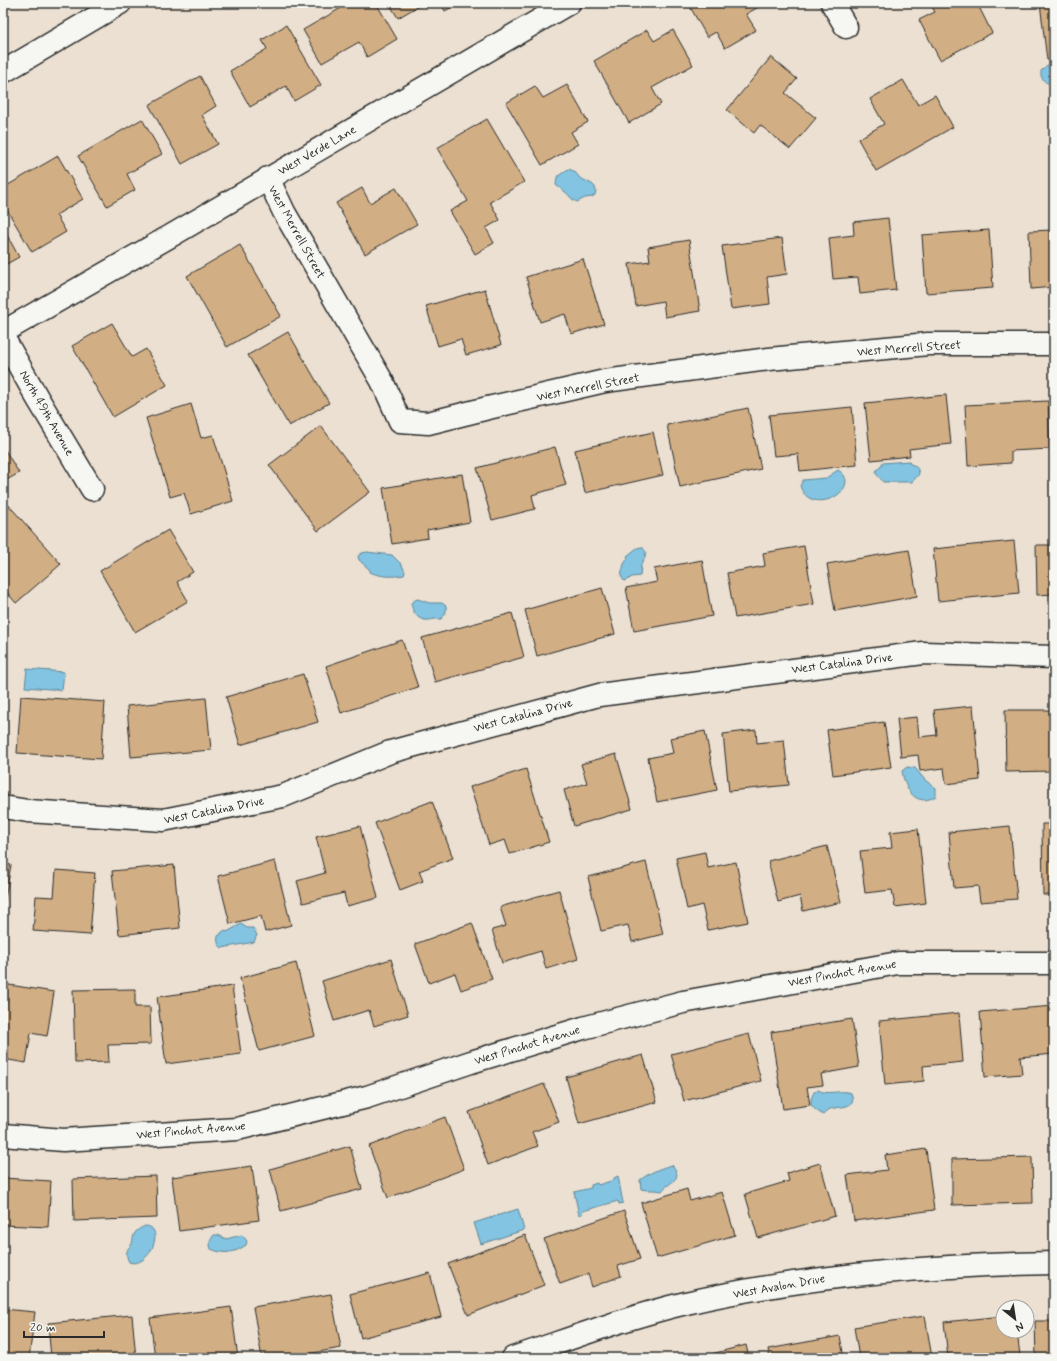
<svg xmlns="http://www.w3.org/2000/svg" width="1057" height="1361" font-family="Mynerve,sans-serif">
<rect width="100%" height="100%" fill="#ebe0d1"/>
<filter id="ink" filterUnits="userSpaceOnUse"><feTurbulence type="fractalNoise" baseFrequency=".025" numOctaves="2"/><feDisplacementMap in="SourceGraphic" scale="8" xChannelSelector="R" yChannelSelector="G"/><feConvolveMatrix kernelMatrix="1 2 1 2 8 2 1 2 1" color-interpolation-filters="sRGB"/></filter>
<g filter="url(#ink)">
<g fill="#82c4e2" stroke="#5f8799">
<path d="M1047,65L1054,66V84C1047,84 1044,82 1041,76V71Z"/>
<path d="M568,169L574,171L580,178L592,184L595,187L596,191L595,195L592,197L585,198L577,202C571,200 569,194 564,191C561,188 559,188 556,185L557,177Z"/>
<path d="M909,461L910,464C916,465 918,468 919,474L912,482H883C879,475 870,473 882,466V463Z"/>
<path d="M838,470C866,487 812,520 800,486L803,480L826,478Z"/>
<polygon points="642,547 646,552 645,557 641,565 640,576 632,577 627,580 624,581 621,576 624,564 628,558 627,556 637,548"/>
<path d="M367,552L392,555L402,565L405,572L404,575C392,577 381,577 370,572V570L359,560L358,556L362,553Z"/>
<path d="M418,599L429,603H442L446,606C447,612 445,615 441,619C435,618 429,621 425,620C416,619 412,610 411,603L415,600Z"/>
<polygon points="27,669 64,672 62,690 25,687"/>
<path d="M907,767L915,768L925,780L936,788V796C916,808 905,790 902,771Z"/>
<path d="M241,924L247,928H253L257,935L254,942L222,948C218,945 217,942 218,936L221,934V933L225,930L227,932Z"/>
<path d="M818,1090C828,1096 840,1089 851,1093C858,1109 840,1106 830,1109C827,1111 825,1113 823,1115C813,1108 807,1106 814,1092Z"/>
<path d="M672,1165C685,1180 668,1182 662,1191C654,1189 648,1191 641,1189L640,1180C649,1173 660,1168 672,1165Z"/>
<polygon points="618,1176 623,1203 619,1204 618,1201 583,1211 582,1214 579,1215 574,1192 591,1188 591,1185 597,1183 598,1185 614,1180 614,1178"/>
<polygon points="518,1209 524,1230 481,1244 474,1223"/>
<path d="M145,1226C166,1226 150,1269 129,1262C125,1254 126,1250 132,1244C134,1233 134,1231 145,1226Z"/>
<path d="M214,1235H218L226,1239L242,1235L247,1241L246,1245C235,1253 224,1255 211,1249C209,1243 210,1240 214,1235Z"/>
</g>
<g fill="#d2ae84" stroke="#2b2b2b">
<polygon points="338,3 376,3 397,39 367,57 359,42 322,63 303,30 341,8"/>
<polygon points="389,3 423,3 398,18"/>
<polygon points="441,3 459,3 445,11"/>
<polygon points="688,3 766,3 746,14 756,30 725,48 716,32 707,37"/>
<polygon points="930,3 977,3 992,33 940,60 919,20 935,12"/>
<polygon points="1040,3 1054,3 1054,59 1047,60"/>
<polygon points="286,25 321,85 294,101 286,86 250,107 230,71 267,49 262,40"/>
<polygon points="647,30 654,41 673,30 693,65 652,88 661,104 629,123 594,61"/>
<polygon points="771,57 797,79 785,93 816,118 790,149 760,125 754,133 727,110"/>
<polygon points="200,76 216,106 202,115 218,144 182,164 149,105"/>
<polygon points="903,80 918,105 935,95 953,127 876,171 858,139 884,124 870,99"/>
<polygon points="567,85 588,122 571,132 578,144 542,165 506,103 535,86 543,98"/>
<polygon points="142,119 162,154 127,174 135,190 107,206 78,156"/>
<polygon points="487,119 524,182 490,202 500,220 486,228 494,243 475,254 450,211 468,201 437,148"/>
<polygon points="58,156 83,199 56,215 66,232 32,252 3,203 3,188"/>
<polygon points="362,188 370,203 396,188 417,224 365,254 336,203"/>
<polygon points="888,218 896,290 860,294 858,277 833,279 829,238 854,235 853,222"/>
<polygon points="3,228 19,257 3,266"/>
<polygon points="989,230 993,288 926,293 922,235"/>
<polygon points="1054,230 1054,287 1031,289 1029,231"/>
<polygon points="782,238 787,274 767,277 770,304 731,309 722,246"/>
<polygon points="689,240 700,311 665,317 663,301 636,306 629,264 650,261 648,247"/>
<polygon points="240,245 281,316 227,347 187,276"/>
<polygon points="583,259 604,324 571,334 565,314 540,322 526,277"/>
<polygon points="485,289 501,345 466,355 461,339 438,346 426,306"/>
<polygon points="112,323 132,357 146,349 167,385 113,417 72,346"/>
<polygon points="288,332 329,403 289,426 248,355"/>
<polygon points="946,395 951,444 909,449 910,456 871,460 865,403"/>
<polygon points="1048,401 1050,449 1011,451 1011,463 968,466 965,405"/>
<polygon points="191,404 201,438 213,435 233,501 191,514 184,493 170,497 146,418"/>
<polygon points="852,407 857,465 800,471 798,454 774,456 769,415"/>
<polygon points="748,408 761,469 680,487 667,425"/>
<polygon points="321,426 370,492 318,531 269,465"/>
<polygon points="653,432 663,475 585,493 575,450"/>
<polygon points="3,447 19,473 3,482"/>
<polygon points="555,447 566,485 532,495 535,509 492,520 477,468"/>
<polygon points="462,474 470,522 427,530 428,538 392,544 383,488"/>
<polygon points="5,501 61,564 16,603 3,588 3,503"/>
<polygon points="168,530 193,572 177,582 188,601 135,632 100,571"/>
<polygon points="1014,541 1019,593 938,601 933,549"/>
<polygon points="1036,545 1054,545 1054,594 1037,595"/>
<polygon points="804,546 814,604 735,618 727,573 765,566 763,553"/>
<polygon points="909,550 917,596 835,611 827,564"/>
<polygon points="702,560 712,616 634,631 626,588 657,582 654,569"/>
<polygon points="602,588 615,634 537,656 525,610"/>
<polygon points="512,613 524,657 435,682 422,638"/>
<polygon points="402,640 418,687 341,713 326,666"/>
<polygon points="303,674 318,722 240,745 226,697"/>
<polygon points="21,696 105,702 101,759 17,753"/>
<polygon points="206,698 211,750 131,757 127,706"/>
<polygon points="973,706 980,780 946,784 944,768 920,771 918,755 901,757 897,719 917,717 919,737 937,735 934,710"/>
<polygon points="1005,710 1054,710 1054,771 1006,772"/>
<polygon points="884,722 891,767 833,775 827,730"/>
<polygon points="756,730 757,743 784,740 789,785 729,791 723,734"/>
<polygon points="705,731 717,790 657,802 648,758 673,753 670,738"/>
<polygon points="616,754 632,809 574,826 564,790 587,783 581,764"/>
<polygon points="526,769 549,842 510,854 505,840 489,845 470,787"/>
<polygon points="432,801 453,858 419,871 423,881 400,890 375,823"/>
<polygon points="1042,824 1054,824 1054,895 1043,895"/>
<polygon points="360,826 378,898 347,906 344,893 303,903 297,881 325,873 316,837"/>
<polygon points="1010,826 1017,899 980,902 978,886 954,888 949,832"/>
<polygon points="918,829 926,903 895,907 892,890 865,893 860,851 892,848 890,832"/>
<polygon points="827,846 841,902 803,911 800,896 778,902 768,861"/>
<polygon points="705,852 708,868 736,862 748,922 708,930 702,905 687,909 676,858"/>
<polygon points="275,861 291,925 265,932 261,916 230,924 218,876"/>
<polygon points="646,862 663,934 632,942 628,925 601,931 588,877"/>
<polygon points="3,864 11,865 3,910"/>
<polygon points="174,865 180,928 119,935 112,871"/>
<polygon points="56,870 95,873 90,935 33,931 36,896 54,897"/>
<polygon points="559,890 578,959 546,969 541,951 502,963 492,930 506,926 500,907"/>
<polygon points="472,923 492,979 461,990 455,973 429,983 415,944"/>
<polygon points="391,959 408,1015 374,1026 369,1010 334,1021 322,981"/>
<polygon points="296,963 315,1036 259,1051 240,978"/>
<polygon points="3,984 54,992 47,1036 31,1033 26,1063 3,1059"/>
<polygon points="232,986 241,1054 166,1064 157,997"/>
<polygon points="135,989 135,1007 150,1007 151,1044 108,1045 109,1062 75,1063 73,990"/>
<polygon points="1054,1006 1054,1054 1020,1057 1022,1074 985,1077 980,1012"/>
<polygon points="959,1013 963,1062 923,1066 924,1081 885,1085 879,1021"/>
<polygon points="852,1019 859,1067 821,1074 823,1085 807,1087 810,1105 783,1109 771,1032"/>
<polygon points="749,1034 761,1081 684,1101 671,1054"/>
<polygon points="643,1055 657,1102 579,1124 566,1077"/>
<polygon points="544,1084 559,1122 532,1132 538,1146 488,1165 469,1112"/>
<polygon points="445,1117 464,1169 388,1198 369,1146"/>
<polygon points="350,1146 362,1189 281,1211 270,1169"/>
<polygon points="926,1149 934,1210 854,1221 847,1175 887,1170 885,1155"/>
<polygon points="1032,1157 1033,1203 952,1205 952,1159"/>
<rect x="1053" y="1160" width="1" height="47"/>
<polygon points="820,1163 835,1216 758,1238 745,1194 789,1181 787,1173"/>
<polygon points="252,1166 259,1220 179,1231 172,1177"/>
<polygon points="156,1176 157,1218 74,1221 73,1179"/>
<polygon points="3,1178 51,1181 48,1227 3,1225"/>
<polygon points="687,1189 690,1201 722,1192 735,1235 657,1258 641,1203"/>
<polygon points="624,1211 640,1259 618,1266 621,1276 592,1287 588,1274 560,1284 544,1239"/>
<polygon points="525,1235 544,1285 468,1315 448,1264"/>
<polygon points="430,1273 441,1317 361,1338 350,1294"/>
<polygon points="331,1294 341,1348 284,1358 262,1358 253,1307"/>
<polygon points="231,1307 238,1358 155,1358 150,1318"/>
<polygon points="3,1309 35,1312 29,1358 3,1358"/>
<polygon points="132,1315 136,1358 51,1358 48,1323"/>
<polygon points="925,1316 932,1358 859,1358 854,1327"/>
<polygon points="1003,1316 1003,1331 1017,1331 1020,1356 1001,1358 948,1358 944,1322"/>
<polygon points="1035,1321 1054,1321 1054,1358 1036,1358"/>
<polygon points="840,1336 844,1358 770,1358 768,1349"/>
<polygon points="746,1345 749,1358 696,1358"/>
</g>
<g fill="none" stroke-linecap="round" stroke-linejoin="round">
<g stroke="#2b2b2b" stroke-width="25">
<g id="street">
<polyline points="832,3 846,27"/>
<polyline points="268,178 284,212 382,381 400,421 428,423 488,408 605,381 769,359 928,344 1054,344"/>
<polyline points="3,332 174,234 569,3"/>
<polyline points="3,337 38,399 92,489"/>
<polyline points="3,807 28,811 163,820 283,796 390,752 599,695 923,653 1054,657"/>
<polyline points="3,1135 63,1140 237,1129 367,1097 471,1062 583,1028 683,1002 898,963 1054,963"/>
<path d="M513,1358C570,1339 627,1317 686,1303C807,1275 930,1265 1054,1263"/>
</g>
</g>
<g stroke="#2b2b2b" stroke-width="25">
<polyline id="secondary" points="3,72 120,3"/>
</g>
<use href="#street" stroke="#f6f6f2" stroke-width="22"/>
<use href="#secondary" stroke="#f6f6f2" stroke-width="22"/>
</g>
</g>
<g text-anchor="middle" stroke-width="4" stroke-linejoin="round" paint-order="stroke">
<g font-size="12" fill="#2b2b2b" stroke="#f6f6f2">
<text transform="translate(317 150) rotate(-30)" y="4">West Verde Lane</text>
<text transform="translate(297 232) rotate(61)" y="4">West Merrell Street</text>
<text transform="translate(909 348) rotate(-4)" y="4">West Merrell Street</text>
<text transform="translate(588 387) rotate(-11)" y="4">West Merrell Street</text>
<text transform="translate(47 413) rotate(60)" y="4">North 49th Avenue</text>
<text transform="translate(842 663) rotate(-7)" y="4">West Catalina Drive</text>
<text transform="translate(523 715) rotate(-15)" y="4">West Catalina Drive</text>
<text transform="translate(214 810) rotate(-11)" y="4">West Catalina Drive</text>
<text transform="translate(842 973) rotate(-10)" y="4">West Pinchot Avenue</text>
<text transform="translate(527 1045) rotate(-17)" y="4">West Pinchot Avenue</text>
<text transform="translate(191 1130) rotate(-5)" y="4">West Pinchot Avenue</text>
<text transform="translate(779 1286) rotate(-10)" y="4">West Avalon Drive</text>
</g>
</g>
<rect width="1057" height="1361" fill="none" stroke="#f6f6f2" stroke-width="16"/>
<rect x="8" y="8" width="1041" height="1345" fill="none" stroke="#2b2b2b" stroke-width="1.5" filter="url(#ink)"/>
<g transform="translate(1015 1319) rotate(150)"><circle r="19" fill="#f6f6f2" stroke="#a5a5a2"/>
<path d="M0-3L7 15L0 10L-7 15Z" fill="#2b2b2b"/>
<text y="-6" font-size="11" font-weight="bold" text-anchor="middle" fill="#2b2b2b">N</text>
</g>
<path d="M24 1331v6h80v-6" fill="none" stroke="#2b2b2b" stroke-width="2"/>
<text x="30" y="1331" font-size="12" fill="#2b2b2b" stroke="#f6f6f2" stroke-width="3" paint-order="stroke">20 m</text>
</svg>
